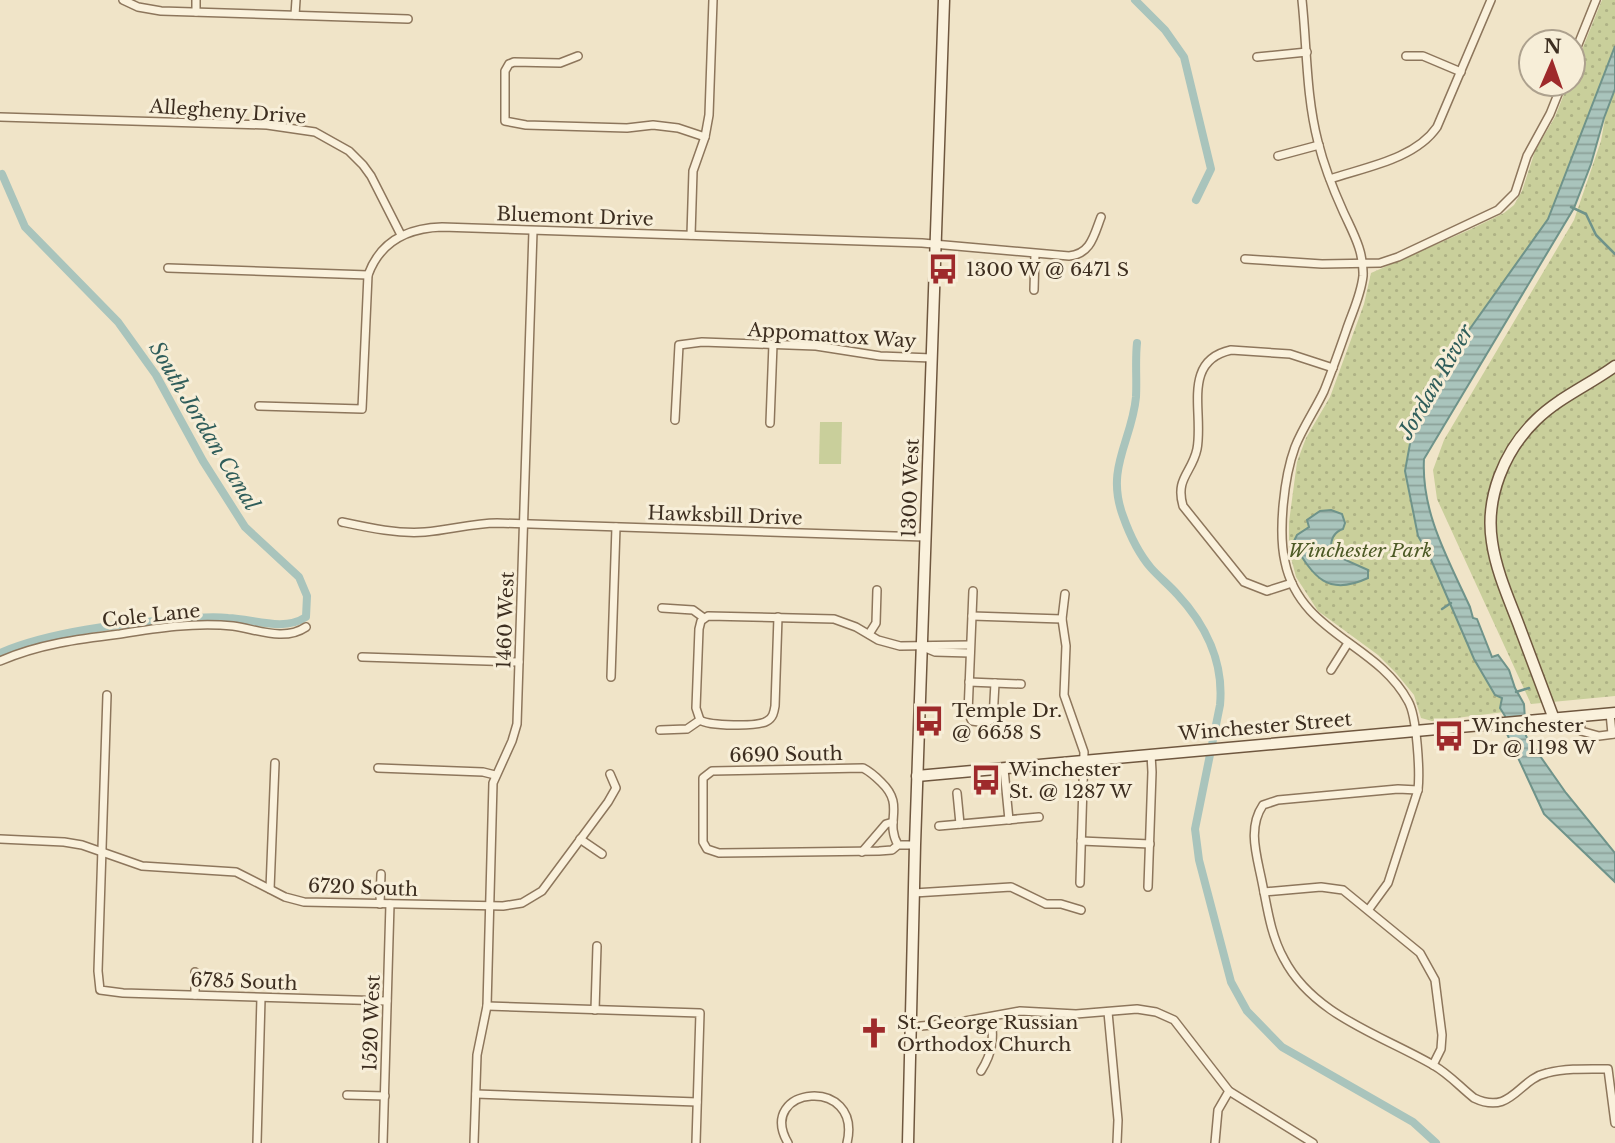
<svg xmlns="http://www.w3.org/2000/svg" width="1615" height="1143" font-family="'Libre Baskerville',serif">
<defs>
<pattern id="grass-dots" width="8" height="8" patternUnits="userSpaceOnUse" patternTransform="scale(1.75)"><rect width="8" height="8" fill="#c9cf9b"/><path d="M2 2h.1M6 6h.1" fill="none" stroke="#aeb285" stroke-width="1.8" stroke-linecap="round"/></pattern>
<pattern id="water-rules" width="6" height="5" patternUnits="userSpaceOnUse" patternTransform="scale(1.75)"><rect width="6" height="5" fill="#a9c4bc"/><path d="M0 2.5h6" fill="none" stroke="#8ba098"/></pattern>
</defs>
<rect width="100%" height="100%" fill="#f0e4c8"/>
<g fill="url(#grass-dots)">
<polygon points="1602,0 1615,0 1615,59 1557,209 1417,451 1420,516 1512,711 1432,721 1421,718 1414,695 1396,673 1378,655 1318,611 1296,577 1289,550 1289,522 1297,462 1306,438 1330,397 1364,304 1371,273 1469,230 1504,213 1514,205 1522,191 1535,151 1555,117 1568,84 1573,84 1573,72"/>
<polygon points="1615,87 1615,696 1531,704 1437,499 1433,470 1444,440 1574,220 1601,141 1608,101"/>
</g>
<polygon fill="#c9cf9b" points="820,422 842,422 841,464 819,464"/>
<g fill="url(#water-rules)" stroke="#6f938a" stroke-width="2">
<path d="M1615,46V89L1604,118L1591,164L1574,208L1424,459C1421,512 1448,559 1470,607L1473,618L1477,619L1492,657L1498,655L1509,670L1515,688L1524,704L1526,736L1566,793L1615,853V882L1544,814L1539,803L1507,734L1505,716L1500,708L1502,698L1495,695L1474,659L1429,555L1418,536L1405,471L1411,438L1447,361L1548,219Z"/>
<path d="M1331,510L1342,514L1345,523L1343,529C1334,532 1331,538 1331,547L1341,558L1368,570V578C1327,597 1314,577 1293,543L1297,535L1309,527L1307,520L1320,511Z"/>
</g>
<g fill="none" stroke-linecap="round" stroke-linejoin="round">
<g stroke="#6f938a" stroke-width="2.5">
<polyline points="1571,207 1586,214 1596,235 1615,254"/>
<polyline points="1442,609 1451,603"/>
<polyline points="1516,692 1529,688"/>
</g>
<g stroke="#a9c4bc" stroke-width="8">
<polyline points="1135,0 1165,30 1184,57 1211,169 1196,200"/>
<path d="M1137,343C1135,361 1137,379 1136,397C1132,441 1105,468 1123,516C1129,533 1139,554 1151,568C1159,577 1169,585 1177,594C1206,625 1224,663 1220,705L1195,829L1199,860L1231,982L1247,1011L1282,1047L1413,1122L1436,1143"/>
<path d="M0,653C49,632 121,623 174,620C191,618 210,616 228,618C254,619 283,632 306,617L307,596L299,577L245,527L203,461L156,375L118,322L25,227L2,174"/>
</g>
<g stroke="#8d765c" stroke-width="10">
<g id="street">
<polyline points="123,0 138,7 161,11 408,19"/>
<path d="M1302,0C1307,47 1306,96 1318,142C1324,166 1333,189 1343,211C1353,233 1364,251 1363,276C1361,295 1352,313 1346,331C1339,351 1332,371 1324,391C1315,410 1303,427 1295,447C1284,477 1278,531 1285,562C1300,634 1377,643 1408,701C1417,716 1420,772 1418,790L1388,883L1369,909"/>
<polyline points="196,12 196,0"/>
<polyline points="295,15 296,0"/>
<polyline points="578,56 560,63 514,62 509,64 505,71 505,121 526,125 627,128 653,125 678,128 705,137"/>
<polyline points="1406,56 1423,56 1461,72"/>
<polyline points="1257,57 1307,52"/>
<polyline points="1573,57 1596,0"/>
<polyline points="0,117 267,125 315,132 349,151 363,165 371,176 401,235"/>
<polyline points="1278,156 1319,145"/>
<path d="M1330,179C1366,167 1415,159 1437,127L1491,0"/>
<polyline points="691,235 693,171 705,137 709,115 713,0"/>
<polyline points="1245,259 1322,264 1380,263 1398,257 1498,210 1515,193 1527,156 1550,114 1562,84"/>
<polyline points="168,268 368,275"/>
<polyline points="1034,290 1035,254"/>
<path d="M259,406L362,409L368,275C380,242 407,228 442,227L922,243L1069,256C1091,254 1094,235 1101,217"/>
<polyline points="675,420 679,345 702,342 816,346 880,356 932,358"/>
<polyline points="770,423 773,344"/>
<path d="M342,522C370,528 397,534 425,532C450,530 473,523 497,523L925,537"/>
<path d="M1292,583L1267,591L1244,582L1183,506C1175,478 1192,473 1197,449C1204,413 1181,361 1231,350L1290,354L1333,368"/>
<polyline points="973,591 968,713 972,721 986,723 993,719 995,683"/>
<polyline points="1065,594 1062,619 1066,646 1064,695 1084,752 1080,883"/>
<polyline points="662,608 693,610 704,618"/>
<polyline points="972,616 1062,619"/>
<polyline points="869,634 876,623 877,590"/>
<polyline points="923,647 935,652 970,653"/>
<polyline points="362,657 519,662"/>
<path d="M0,661C39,644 79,639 120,634C157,628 195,622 233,626C256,629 284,642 306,627"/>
<polyline points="1331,670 1348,643"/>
<polyline points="611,677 616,527"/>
<polyline points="969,682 1021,684"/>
<polyline points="107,695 98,971 100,990 123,993 387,1001"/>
<polyline points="1610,713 1612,734"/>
<polyline points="1580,716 1581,731 1599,736 1615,734"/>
<polyline points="700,720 696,708 699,629 701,621 708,616 834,619 856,627 878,640 900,646 970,645"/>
<path d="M700,720C709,726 758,727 767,721C773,718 774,712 775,706L778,617"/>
<polyline points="660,730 687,729 700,720"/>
<polyline points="378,768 483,772 495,775"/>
<polyline points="1004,769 1009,820"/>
<path d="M1418,790L1398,789L1278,800L1263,805C1248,827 1256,853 1261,877C1267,905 1270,934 1284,959C1313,1015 1381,1035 1433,1065C1449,1074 1460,1087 1474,1098C1512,1116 1518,1079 1547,1073C1567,1068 1588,1069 1608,1069L1615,1123"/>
<polyline points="957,793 960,824"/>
<polyline points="939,826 1039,817"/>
<polyline points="0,839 64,842 82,845 142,866 236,872 285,897 304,902 503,906 522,903 542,891 608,802 616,788 610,774"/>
<polyline points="580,839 602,854"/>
<polyline points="1081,841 1150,844"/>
<path d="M898,845L892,850L879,851L719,853L707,849L703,842V778L712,771L863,768C871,772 876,777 881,782C906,806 884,820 898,845H915"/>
<polyline points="862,852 886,824 893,822"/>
<polyline points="1148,887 1152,772 1151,754"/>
<polyline points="270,889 275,763"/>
<polyline points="1264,892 1321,887 1343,890 1420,953 1435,980 1442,1035 1441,1049 1433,1065"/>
<polyline points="914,893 1011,887 1046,904 1061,904 1081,910"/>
<polyline points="380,904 381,874"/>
<polyline points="195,995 195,972"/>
<polyline points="487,1006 700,1013 696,1143"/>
<polyline points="595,1010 597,946"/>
<polyline points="1108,1012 1118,1120 1117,1143"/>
<polyline points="910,1027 954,1023 1020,1011 1076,1014 1137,1009 1156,1012 1174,1020 1229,1091 1313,1143"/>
<path d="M981,1071C993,1052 994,1038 991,1017"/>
<polyline points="476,1094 697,1102"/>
<polyline points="347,1095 385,1096"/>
<polyline points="257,1143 261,998"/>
<polyline points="383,1143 390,904"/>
<polyline points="474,1143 477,1055 487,1006 493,783 512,741 517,724 533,231"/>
<path d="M788,1143C755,1086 863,1075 847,1143"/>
<polyline points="1215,1143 1218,1110 1229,1091"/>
</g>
</g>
<g stroke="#6f573f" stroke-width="13">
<g id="secondary">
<path d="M1554,719C1542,687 1530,655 1518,623C1508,597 1496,570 1492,542C1485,498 1504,451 1536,420C1558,398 1589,385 1615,366"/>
<polyline points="917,776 1615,713"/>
<polyline points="908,1143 915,845 944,0"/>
</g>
</g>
<use href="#street" stroke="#faf1dc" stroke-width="7"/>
<use href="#secondary" stroke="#faf1dc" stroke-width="10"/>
</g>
<defs>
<g id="bus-bare" transform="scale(2.415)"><path d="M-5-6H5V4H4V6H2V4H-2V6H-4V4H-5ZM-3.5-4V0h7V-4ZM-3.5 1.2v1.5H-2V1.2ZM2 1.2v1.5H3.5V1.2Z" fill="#9e2a2b" stroke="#f7eed8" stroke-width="2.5" paint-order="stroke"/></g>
<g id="church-bare" transform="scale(2.415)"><path d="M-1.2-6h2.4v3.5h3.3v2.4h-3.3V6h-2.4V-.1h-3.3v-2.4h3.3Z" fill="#9e2a2b" stroke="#f7eed8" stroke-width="2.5" paint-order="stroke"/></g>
</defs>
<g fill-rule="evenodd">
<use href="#bus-bare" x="943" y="269"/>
<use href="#bus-bare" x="929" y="721"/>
<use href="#bus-bare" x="1449" y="736"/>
<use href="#bus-bare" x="986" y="780"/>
<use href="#church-bare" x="874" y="1033"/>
</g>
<g text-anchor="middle" stroke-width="6" stroke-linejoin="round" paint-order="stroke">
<g font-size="19" fill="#3d2e20" stroke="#f7eed8">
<text transform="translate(228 111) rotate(4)" y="7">Allegheny Drive</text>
<text transform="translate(575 216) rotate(2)" y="7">Bluemont Drive</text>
<text transform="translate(832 335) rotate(4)" y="7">Appomattox Way</text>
<text transform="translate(910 488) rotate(-88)" y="7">1300 West</text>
<text transform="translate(725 515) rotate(2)" y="7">Hawksbill Drive</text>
<text transform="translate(151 615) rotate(-6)" y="7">Cole Lane</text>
<text transform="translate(505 620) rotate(-88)" y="7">1460 West</text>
<text transform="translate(1265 726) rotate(-5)" y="7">Winchester Street</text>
<text transform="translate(786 754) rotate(-1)" y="7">6690 South</text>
<text transform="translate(363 887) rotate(2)" y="7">6720 South</text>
<text transform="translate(244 981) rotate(2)" y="7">6785 South</text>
<text transform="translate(371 1023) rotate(-88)" y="7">1520 West</text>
</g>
<g font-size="19" fill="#3d2e20" stroke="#f7eed8" text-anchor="start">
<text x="966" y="276">1300 W @ 6471 S</text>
<text x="952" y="717">Temple Dr.<tspan x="952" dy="22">@ 6658 S</tspan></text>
<text x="1472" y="732">Winchester<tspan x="1472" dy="22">Dr @ 1198 W</tspan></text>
<text x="1009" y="776">Winchester<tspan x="1009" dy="22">St. @ 1287 W</tspan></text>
<text x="897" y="1029">St. George Russian<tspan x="897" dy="22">Orthodox Church</tspan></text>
</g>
<g font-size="19" font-style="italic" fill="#4d5a26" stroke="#f7eed8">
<text x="1360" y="557">Winchester Park</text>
</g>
<g font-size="21" font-style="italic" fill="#2f5d5a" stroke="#f7eed8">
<text transform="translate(1436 382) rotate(-60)" y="7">Jordan River</text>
<text transform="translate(204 426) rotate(59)" y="7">South Jordan Canal</text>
</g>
</g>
<g transform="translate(1552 63) rotate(2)"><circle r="33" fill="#f7eed8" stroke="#ada18e" stroke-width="2"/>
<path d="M0-5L12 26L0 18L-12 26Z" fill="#9e2a2b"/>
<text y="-10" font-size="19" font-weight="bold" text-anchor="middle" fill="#3d2e20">N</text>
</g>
</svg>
